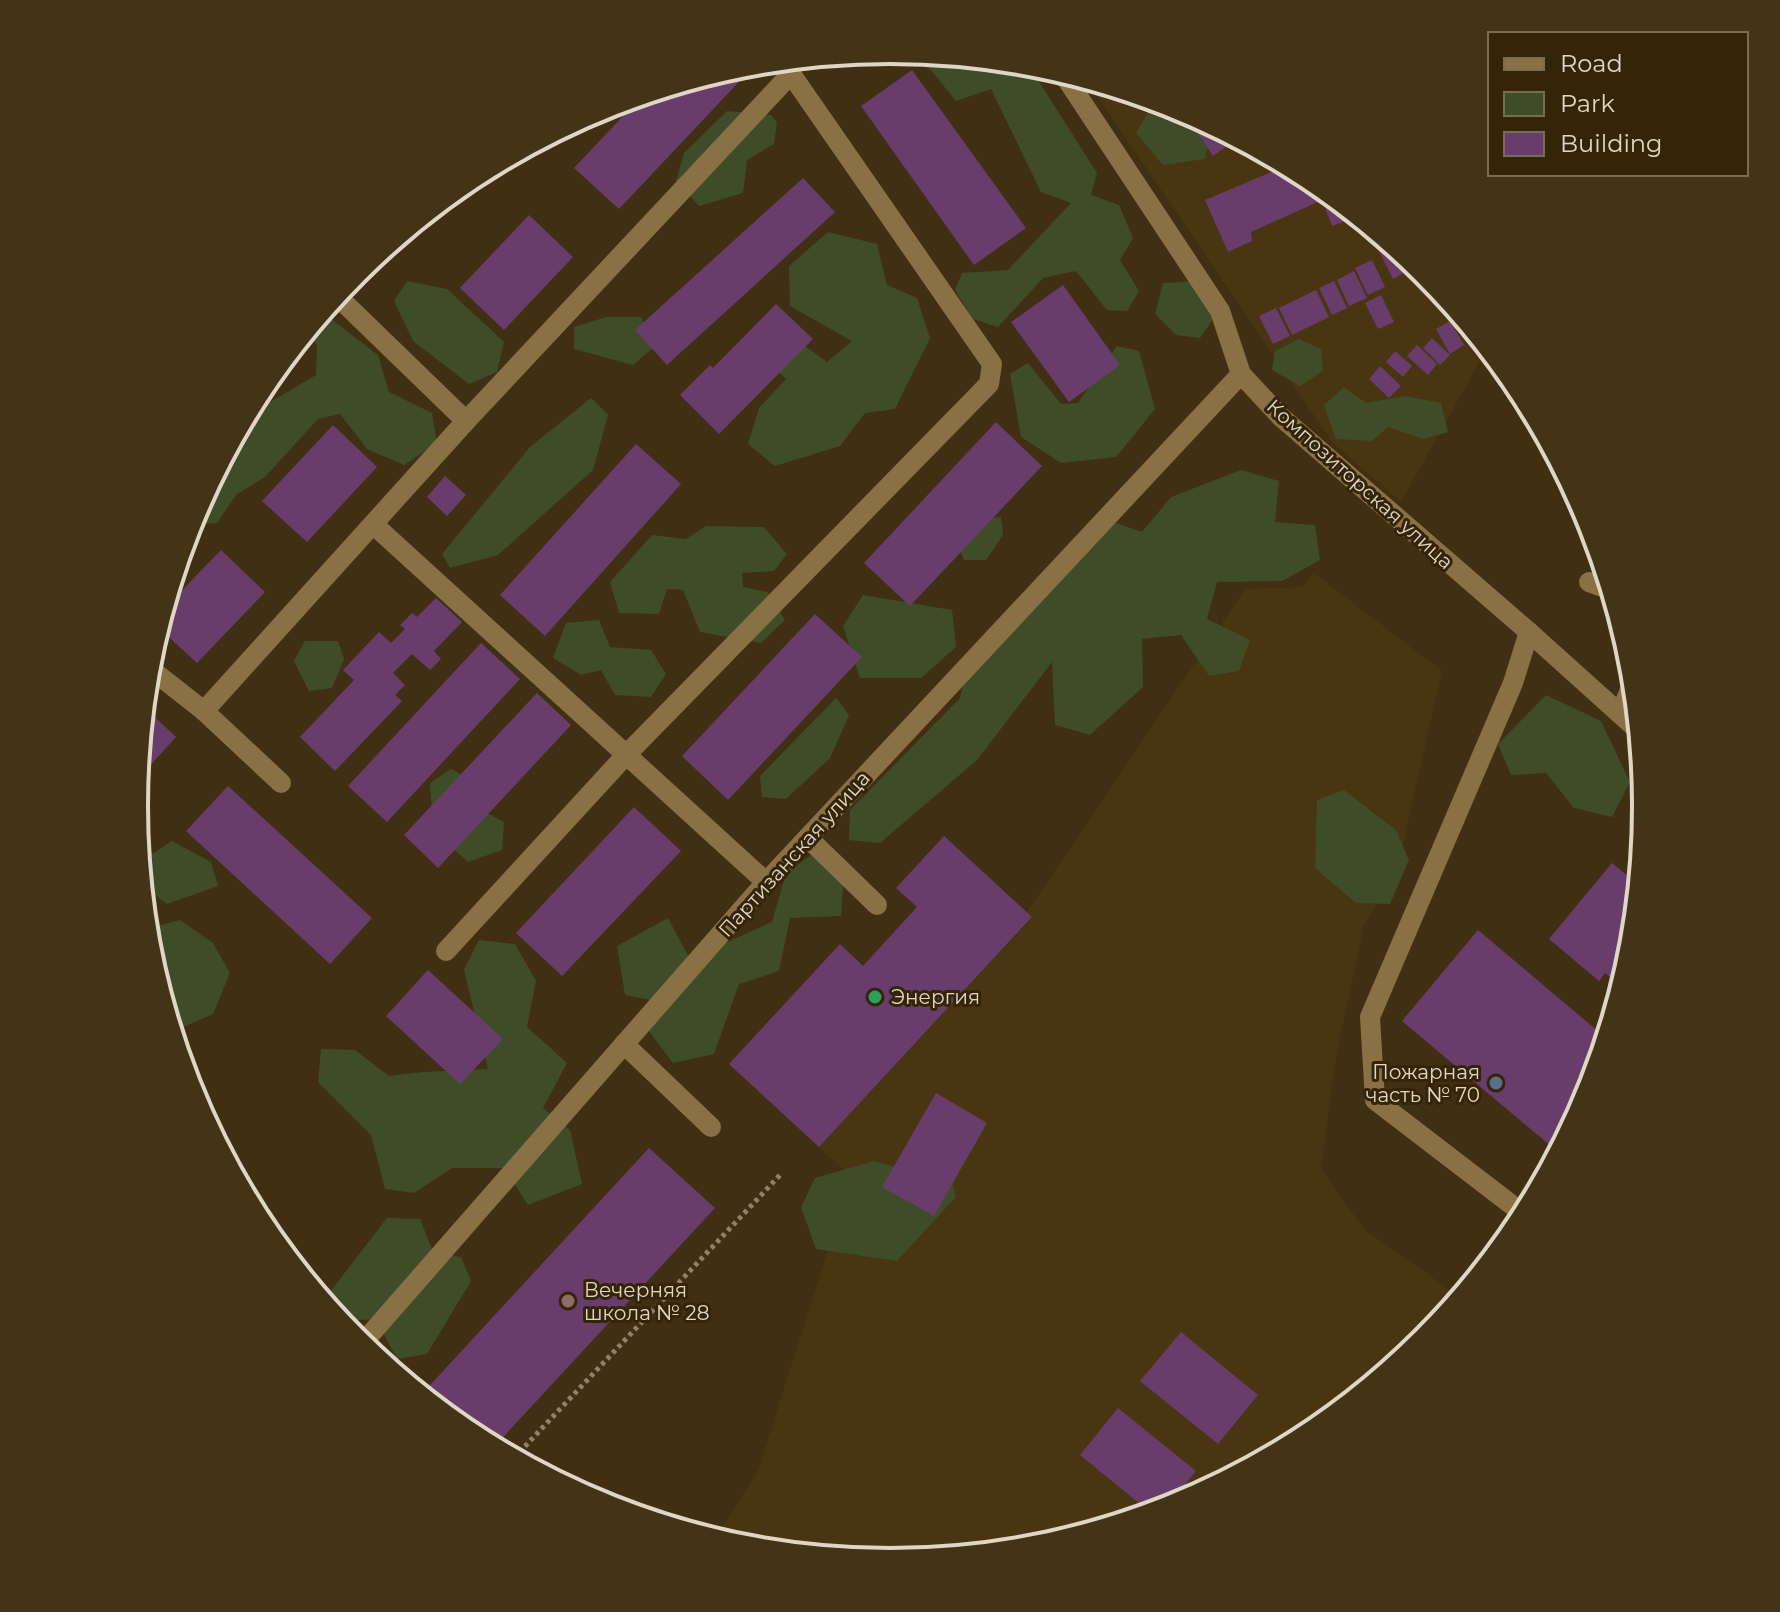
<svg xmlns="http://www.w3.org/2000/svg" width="1780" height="1612" font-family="Montserrat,sans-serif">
<rect width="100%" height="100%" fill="#402f13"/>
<g fill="#493511">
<polygon points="1086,79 1180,108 1310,178 1425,272 1487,348 1401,502 1332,442"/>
<polygon points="1314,573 1442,671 1397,871 1364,925 1336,1058 1321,1169 1365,1230 1460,1297 1424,1341 1310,1435 1179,1505 1037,1548 890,1562 742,1547 714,1539 758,1471 851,1177 819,1147 1032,918 1027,912 1245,589 1302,587"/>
</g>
<g fill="#3f4c28">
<polygon points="907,52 1028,64 1097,173 1091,195 1119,205 1133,238 1120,260 1139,291 1127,311 1107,310 1076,271 1043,278 998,327 973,319 955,290 962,273 1008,270 1071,203 1041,192 991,89 956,101 930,69 907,59"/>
<path d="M1151,99C1173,106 1199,111 1211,132L1205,159L1163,165L1136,133L1154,103Z"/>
<polygon points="727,111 771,115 777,122 774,144 747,160 743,193 699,206 676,181 684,153"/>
<polygon points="828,232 877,244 887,285 917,298 930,338 895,409 865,413 840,446 775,466 748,444 759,408 786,379 769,363 791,336 827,362 852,341 790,306 789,266"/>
<polygon points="407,281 447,289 504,342 497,372 469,384 413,341 394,301"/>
<polygon points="1195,281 1213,319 1200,338 1176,335 1155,314 1163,283"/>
<polygon points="322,312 378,355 389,392 432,413 437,443 404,465 367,449 340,414 318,419 265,477 236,495 217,523 189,525 192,516 237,432 260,408 316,375 317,346 308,329"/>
<polygon points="606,317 641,317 655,346 633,365 574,349 574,327"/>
<polygon points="1299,339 1321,349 1323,371 1300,386 1272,370 1275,351"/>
<polygon points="1117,346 1139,351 1155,409 1116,457 1061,463 1021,437 1010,374 1028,363 1061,404 1078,403"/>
<polygon points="1344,387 1366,403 1405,396 1441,403 1448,432 1423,439 1388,427 1372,441 1336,439 1324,405"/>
<polygon points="591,398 608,415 593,470 498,555 450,568 442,554 530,447"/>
<polygon points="1241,470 1279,481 1275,522 1315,525 1320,560 1282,581 1217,582 1207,619 1250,640 1239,671 1209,676 1181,635 1142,639 1143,687 1090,735 1055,725 1052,662 977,760 880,843 849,840 850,810 960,698 969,657 1096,516 1142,532 1171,497"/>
<polygon points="1001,517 1003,535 986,560 964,560 955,537 972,519"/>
<polygon points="706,526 764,527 787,554 774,571 742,573 743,587 768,592 785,620 761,643 700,632 683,590 667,589 659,614 619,613 610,582 652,535 686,539"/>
<polygon points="863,595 952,610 956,647 921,678 860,678 843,626"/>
<polygon points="599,620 610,647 651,650 666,674 651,697 615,695 601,670 581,675 553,658 566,623"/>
<polygon points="305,641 338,641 344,659 332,688 309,691 294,661"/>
<polygon points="1546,695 1601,721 1630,782 1612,817 1574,808 1546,773 1511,775 1498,744"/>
<polygon points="836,698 849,715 830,758 786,799 762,797 760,776"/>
<polygon points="451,769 470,779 475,807 504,822 502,850 468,862 433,830 430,783"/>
<polygon points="1344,790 1396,830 1409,860 1390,904 1356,903 1315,868 1317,800"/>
<polygon points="172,841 211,862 218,886 167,904 142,885 140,862"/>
<polygon points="811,855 843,885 841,916 790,918 779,971 739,984 714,1054 673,1063 648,1030 667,1003 625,995 617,946 668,918 690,959 772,922 786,873"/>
<polygon points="180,920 213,943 230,973 213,1014 172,1032 148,953 146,929"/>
<polygon points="479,940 515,944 536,981 527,1027 567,1063 543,1108 570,1130 582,1184 528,1205 504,1168 452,1168 414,1193 385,1189 371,1135 318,1082 321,1049 355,1050 389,1076 423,1072 488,1069 464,970"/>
<polygon points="944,1154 956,1197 897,1261 816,1249 801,1207 815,1178 874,1161 908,1171"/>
<polygon points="387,1218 420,1219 433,1252 461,1257 471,1281 427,1354 397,1359 376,1319 344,1321 330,1292"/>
</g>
<g fill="#693d6b">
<polygon points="743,64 747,64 752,68 619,209 574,168 643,95"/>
<polygon points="912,70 1026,228 974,265 861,106"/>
<polygon points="1183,110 1210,124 1237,139 1213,156"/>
<polygon points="1269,155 1310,178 1358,217 1332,226 1322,200 1251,232 1252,241 1228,252 1205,200 1274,171"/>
<polygon points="803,178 835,212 667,365 635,330"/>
<polygon points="529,215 573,257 504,330 460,288"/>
<polygon points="1384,238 1400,251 1417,266 1393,279 1375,243"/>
<polygon points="1372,260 1385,287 1368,295 1355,268"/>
<polygon points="1354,271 1367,298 1349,306 1337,280"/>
<polygon points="1334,281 1347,308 1332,315 1319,288"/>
<polygon points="1063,285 1120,365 1069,402 1011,322"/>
<polygon points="1316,290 1329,317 1292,335 1279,308"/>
<polygon points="1381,295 1394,322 1378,329 1365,303"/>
<polygon points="776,304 813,339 719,434 680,395 710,365 713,368"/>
<polygon points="1276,308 1290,336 1273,344 1259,316"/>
<polygon points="1462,318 1475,333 1470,339 1454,328"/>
<polygon points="1450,321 1464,345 1450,354 1436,329"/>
<polygon points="1432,338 1450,355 1440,365 1423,348"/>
<polygon points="1417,345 1437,364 1428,375 1407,356"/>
<polygon points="1395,351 1412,366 1403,377 1386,362"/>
<polygon points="1380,366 1401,386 1389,398 1369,379"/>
<polygon points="996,422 1042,466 910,606 864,563"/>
<polygon points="333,425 377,467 307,542 262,501"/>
<polygon points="636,444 681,484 545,636 500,595"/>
<polygon points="445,476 466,495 447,516 427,497"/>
<polygon points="221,550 265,592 197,663 158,627 163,610"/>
<polygon points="436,598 462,622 434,651 441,659 430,670 412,654 393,673 405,685 395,695 402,701 335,771 300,737 354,680 343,670 379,632 391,643 405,629 400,625 412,613 417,617"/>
<polygon points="815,614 862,657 728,800 682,756"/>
<polygon points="481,643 520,679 387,822 348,786"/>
<polygon points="537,693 571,725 438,868 404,835"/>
<polygon points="144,707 176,737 137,780"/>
<polygon points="228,786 372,918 330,964 186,831"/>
<polygon points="634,807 681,851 562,976 516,933"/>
<polygon points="944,836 1032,917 819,1147 729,1064 840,944 863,966 917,907 896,888"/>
<polygon points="1612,863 1629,877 1636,868 1640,871 1631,954 1622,986 1605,973 1599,981 1549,939"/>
<polygon points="1478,930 1606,1038 1588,1096 1558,1152 1402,1021"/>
<polygon points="428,970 503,1039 460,1084 386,1016"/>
<polygon points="936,1093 987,1123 934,1216 882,1187"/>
<polygon points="649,1148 715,1208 494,1447 470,1434 421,1395"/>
<polygon points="1181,1332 1258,1395 1218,1444 1140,1381"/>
<polygon points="1118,1408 1196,1471 1165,1509 1151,1513 1080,1455"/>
</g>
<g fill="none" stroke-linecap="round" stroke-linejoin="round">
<polyline stroke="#8f816b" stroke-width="5" stroke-dasharray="4 4" stroke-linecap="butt" points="514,1458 781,1174"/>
<g stroke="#897045" stroke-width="20">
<polyline points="1062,72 1220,311 1241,374 1281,417 1529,632 1639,731"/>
<polyline points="466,421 791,74"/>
<polyline points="374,525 766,882"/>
<polyline points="1589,582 1611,590"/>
<polyline points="148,667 204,711 281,783"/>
<polyline points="204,711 466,421 336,295"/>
<polyline points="1620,714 1634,680"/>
<polyline points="808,838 877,905"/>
<polyline points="446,951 626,755 989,384 992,364 791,74 780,61"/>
<polyline points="624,1044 711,1127"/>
<polyline points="1525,1215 1375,1100 1370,1017 1513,683 1529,632"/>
<polyline points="361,1345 766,882 1241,374"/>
</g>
</g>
<circle fill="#2e9e5b" stroke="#352508" stroke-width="3" cx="875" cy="997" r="8"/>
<circle fill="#5c6f8a" stroke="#352508" stroke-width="3" cx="1496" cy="1083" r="8"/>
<circle fill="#8d6e63" stroke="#352508" stroke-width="3" cx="568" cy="1301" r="8"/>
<g text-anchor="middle" stroke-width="6" stroke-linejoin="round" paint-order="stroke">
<g font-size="20" fill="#e0d6c6" stroke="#352508">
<text transform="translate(1360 484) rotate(42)" y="7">Композиторская улица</text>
<text transform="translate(794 854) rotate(-48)" y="7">Партизанская улица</text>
</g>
<g font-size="20" fill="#e0d6c6" stroke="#352508" text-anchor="start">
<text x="891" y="1004">Энергия</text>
<text x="1480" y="1079" text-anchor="end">Пожарная<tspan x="1480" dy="23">часть № 70</tspan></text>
<text x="584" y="1297">Вечерняя<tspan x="584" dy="23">школа № 28</tspan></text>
</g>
</g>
<path d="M0 0H1780V1612H0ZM148 806a742 742 0 1 1 1484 0a742 742 0 1 1-1484 0Z" fill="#433317" fill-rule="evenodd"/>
<path fill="none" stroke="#e0d6c6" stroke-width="4" d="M148 806a742 742 0 1 1 1484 0a742 742 0 1 1-1484 0Z"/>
<rect x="1488" y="32" width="260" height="144" fill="#352508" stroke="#796c54" stroke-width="2"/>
<rect x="1504" y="58" width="40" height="12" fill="#897045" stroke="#796c54" stroke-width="2"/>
<text x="1560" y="72" font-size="24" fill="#e0d6c6">Road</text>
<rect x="1504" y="92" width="40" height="24" fill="#3f4c28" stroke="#796c54" stroke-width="2"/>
<text x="1560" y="112" font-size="24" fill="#e0d6c6">Park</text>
<rect x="1504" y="132" width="40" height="24" fill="#693d6b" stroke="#796c54" stroke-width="2"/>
<text x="1560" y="152" font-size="24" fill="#e0d6c6">Building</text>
</svg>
